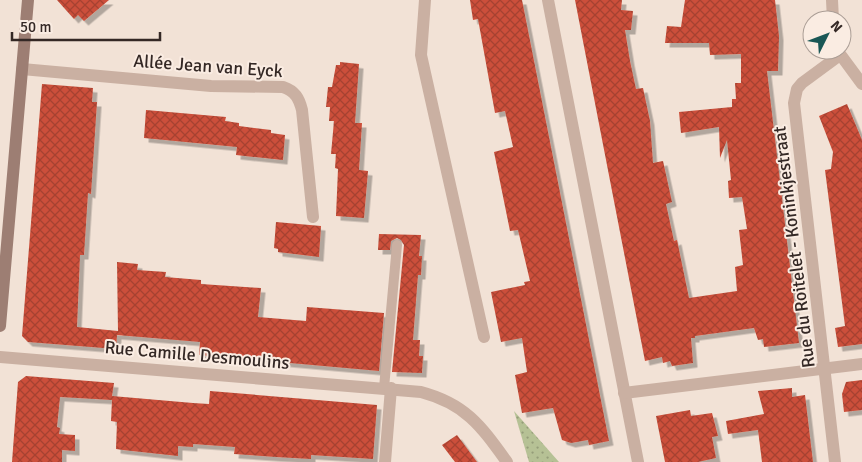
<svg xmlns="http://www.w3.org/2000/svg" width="862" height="462" font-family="Signika,sans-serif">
<defs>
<pattern id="grass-dots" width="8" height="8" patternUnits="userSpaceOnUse" patternTransform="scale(1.25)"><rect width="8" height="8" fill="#b6c195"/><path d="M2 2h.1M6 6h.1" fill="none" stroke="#959d79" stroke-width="1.8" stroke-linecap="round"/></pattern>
<pattern id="building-cross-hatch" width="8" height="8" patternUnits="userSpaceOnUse" patternTransform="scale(1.25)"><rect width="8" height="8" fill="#cc4f3a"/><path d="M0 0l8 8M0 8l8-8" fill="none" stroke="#a64231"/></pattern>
<filter id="shadow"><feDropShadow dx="4.5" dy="4.5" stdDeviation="0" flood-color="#0004"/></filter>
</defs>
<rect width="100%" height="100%" fill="#f2e2d6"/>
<polygon fill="url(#grass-dots)" points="514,411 559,462 529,462"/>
<g fill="url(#building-cross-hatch)" filter="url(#shadow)">
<polygon points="57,0 109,0 84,21 78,15 74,19"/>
<polygon points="470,0 522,0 609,441 589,445 588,440 571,443 562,440 553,408 522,413 515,375 527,372 522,338 501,342 491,292 525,285 524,282 530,281 518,230 510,231 494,152 513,147 505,111 495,113 478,19 473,20"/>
<polygon points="575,0 622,0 621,10 633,11 631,30 625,30 630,61 636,89 643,88 650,121 653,163 663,161 672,202 666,204 674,241 677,240 689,298 737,291 735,267 743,265 739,230 747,229 742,197 729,198 728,181 731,180 727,140 720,158 719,127 681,133 679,112 732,107 732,99 736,99 735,83 741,83 741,54 710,55 709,43 665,43 667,26 681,27 685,0 775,0 779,36 778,71 767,71 799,343 764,347 763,339 758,340 754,328 695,336 695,338 691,338 693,363 672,366 670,361 663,363 662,357 645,361"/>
<polygon points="340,62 359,64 355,123 362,123 359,170 368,171 364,218 336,216 338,169 335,168 336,154 331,154 334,121 329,121 330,107 326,107 328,87 332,87 336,65 340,65"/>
<polygon points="42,84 93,88 92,102 97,102 91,194 88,193 84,255 80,255 77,327 118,331 117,262 138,264 137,270 166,272 165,277 201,280 201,284 261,288 258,317 306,321 307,307 384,313 379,371 199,355 200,342 117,335 116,349 28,342 22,336"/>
<polygon points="847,104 862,140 862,344 838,347 835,328 845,326 825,170 831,169 833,152 819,116"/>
<polygon points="146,110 226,117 225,121 239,123 239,126 271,130 271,133 285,135 283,160 236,155 237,147 144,138"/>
<polygon points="276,222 321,226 319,257 278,252 278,249 274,248"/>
<polygon points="379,234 421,235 419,256 422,256 421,275 418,275 413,340 420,340 419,356 423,356 422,373 392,372 404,245 401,240 397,238 391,241 390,250 378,250"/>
<polygon points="26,376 114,383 112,396 193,403 209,404 210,391 377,405 373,459 311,455 311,459 276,457 234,454 235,447 193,444 193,447 178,446 178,456 123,450 116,449 117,422 111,421 112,400 60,397 57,427 60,428 59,434 75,435 75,451 62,450 62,462 12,462 18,382"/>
<polygon points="862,380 862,410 844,412 842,394 846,382"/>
<polygon points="792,388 792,397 805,395 813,462 762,462 758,430 728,434 726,421 764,414 758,391"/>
<polygon points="690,410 691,416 712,413 718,436 712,437 716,458 698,462 665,462 656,416"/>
<polygon points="457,435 477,462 455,462 442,445"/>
</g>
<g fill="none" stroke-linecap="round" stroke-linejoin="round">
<polyline stroke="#cab0a2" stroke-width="10" points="384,388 397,245"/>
<g stroke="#cab0a2" stroke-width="12">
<polyline points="425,0 421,55 484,337"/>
<polyline points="548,0 638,462"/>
<polyline points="832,0 833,20"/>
<polyline points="837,50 862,84"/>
<path d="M22,69L211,86L283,87C295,91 299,98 302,110L313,217"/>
<path d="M0,357L421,392C466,404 481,426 507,462"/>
<polyline points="624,393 862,364"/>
<polyline points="385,462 391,388"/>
<polyline points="835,462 794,103 797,89 802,83 840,55"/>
</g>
<polyline stroke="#9d7e73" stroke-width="12" points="0,326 28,0"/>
</g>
<g text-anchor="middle" stroke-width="4" stroke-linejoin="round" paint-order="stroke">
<g font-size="18" fill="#342825" stroke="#faece2">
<text transform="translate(208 66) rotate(4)" y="6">Allée Jean van Eyck</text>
<text transform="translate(794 247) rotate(-97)" y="6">Rue du Roitelet - Koninkjestraat</text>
<text transform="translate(197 355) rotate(5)" y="6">Rue Camille Desmoulins</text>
</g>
</g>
<g transform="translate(827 35) rotate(48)"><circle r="24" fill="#faece2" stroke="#ab9e96"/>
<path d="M0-4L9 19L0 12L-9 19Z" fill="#195755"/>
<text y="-8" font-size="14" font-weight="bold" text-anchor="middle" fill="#342825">N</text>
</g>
<path d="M12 32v8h148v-8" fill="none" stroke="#342825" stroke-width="2.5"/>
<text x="20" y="32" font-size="15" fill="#342825" stroke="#faece2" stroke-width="4" paint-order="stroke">50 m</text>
</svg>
